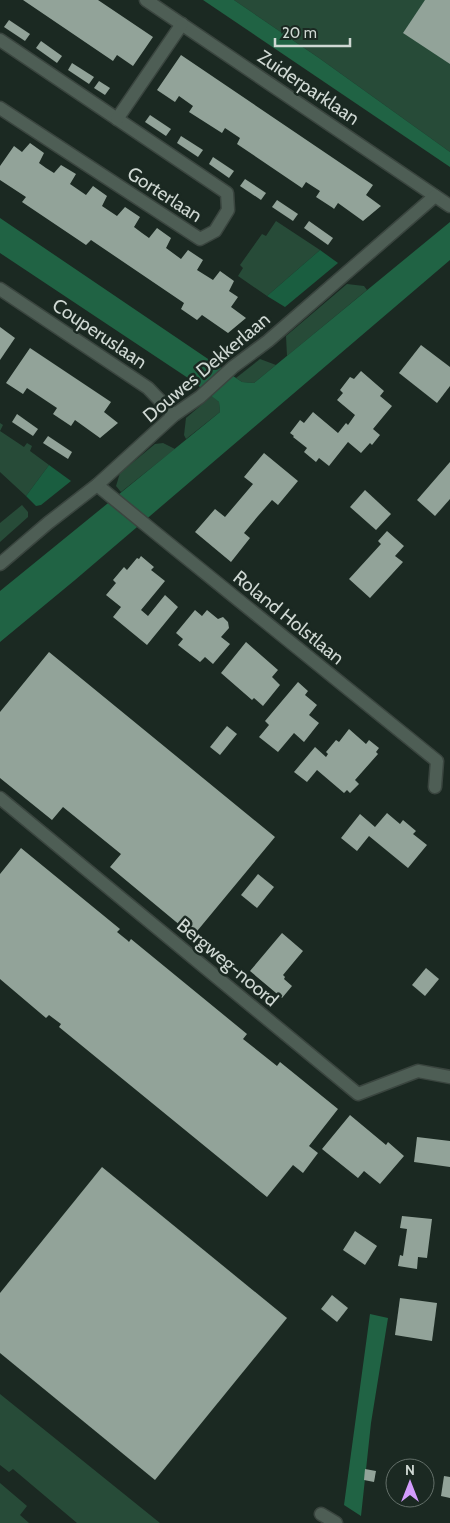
<svg xmlns="http://www.w3.org/2000/svg" width="450" height="1523" font-family="Cabin,sans-serif">
<rect width="100%" height="100%" fill="#1b2922"/>
<g fill="#274b38">
<polygon points="234,0 450,0 450,152 319,58"/>
<polygon points="276,221 320,250 267,296 238,276 243,268 240,265 262,234 266,236"/>
<polygon points="347,284 364,286 367,290 287,356 286,336"/>
<polygon points="260,359 276,365 254,383 242,382 236,378"/>
<polygon points="212,396 219,402 220,412 186,439 184,435 186,418"/>
<polygon points="0,423 3,425 0,431 24,447 27,443 32,446 30,451 49,465 26,496 0,472"/>
<polygon points="163,443 175,449 121,492 116,486 120,473 155,444"/>
<polygon points="22,505 28,512 28,517 0,542 0,523"/>
<polygon points="0,1394 160,1523 77,1523 13,1469 9,1472 0,1465"/>
<polygon points="0,1483 27,1506 20,1515 29,1523 0,1523"/>
</g>
<g fill="#1a5e40">
<polygon points="320,250 338,263 285,307 267,296"/>
<polygon points="49,465 71,481 41,505 36,506 26,496"/>
</g>
<g fill="#206344">
<polygon points="203,0 234,0 319,58 450,152 450,167"/>
<polygon points="0,218 242,382 254,383 450,222 450,260 75,580 0,642 0,591 220,412 219,402 191,380 0,253"/>
<polygon points="370,1314 388,1318 371,1423 361,1516 344,1505"/>
</g>
<g fill="#92a399">
<polygon points="23,0 98,0 153,37 133,66 117,55 113,61"/>
<polygon points="425,0 450,0 450,64 403,33"/>
<polygon points="9,20 30,34 25,41 4,27"/>
<polygon points="41,41 62,56 57,63 36,48"/>
<polygon points="181,55 373,185 366,195 381,206 363,221 338,203 334,209 333,208 316,197 320,191 306,182 302,188 237,144 240,138 225,128 222,133 189,112 193,106 179,96 175,102 157,90"/>
<polygon points="72,63 94,77 89,84 68,70"/>
<polygon points="99,81 110,88 105,95 94,88"/>
<polygon points="150,115 171,129 166,136 145,122"/>
<polygon points="181,136 203,150 198,157 177,143"/>
<polygon points="30,143 44,153 39,163 46,168 54,173 61,165 76,174 70,184 86,195 93,186 107,196 102,206 117,216 125,207 140,217 134,227 142,233 149,238 157,228 171,238 166,248 181,259 188,250 203,260 197,270 213,280 220,271 234,281 229,291 238,297 231,307 246,318 228,333 202,315 197,320 181,309 184,303 91,240 86,245 22,202 26,197 0,180 0,166 14,146 22,152"/>
<polygon points="213,157 234,171 229,178 209,164"/>
<polygon points="245,179 266,193 261,200 240,186"/>
<polygon points="277,200 298,214 293,221 272,207"/>
<polygon points="309,221 333,238 328,245 304,228"/>
<polygon points="0,327 15,338 0,360"/>
<polygon points="421,345 450,367 450,386 437,403 399,373"/>
<polygon points="30,348 111,402 104,412 118,423 100,438 75,420 71,426 53,414 57,408 27,388 23,394 6,383"/>
<polygon points="361,371 384,391 380,396 392,406 373,429 380,435 372,445 370,443 361,453 348,442 329,466 319,458 316,462 304,452 307,448 293,437 294,436 290,433 300,420 304,423 313,412 338,433 346,423 348,425 355,415 337,400 343,393 340,390 350,377 354,379"/>
<polygon points="17,414 38,429 33,436 12,422"/>
<polygon points="48,436 72,452 68,459 43,443"/>
<polygon points="264,453 298,481 278,505 272,500 258,516 244,533 250,538 231,562 195,532 215,509 225,517 253,484 244,477"/>
<polygon points="450,462 450,499 435,516 417,500"/>
<polygon points="365,490 391,514 376,530 350,507"/>
<polygon points="387,531 404,546 395,556 403,562 370,598 349,579 381,544 378,541"/>
<polygon points="141,556 154,567 151,570 165,581 141,610 148,616 165,595 178,607 147,645 113,617 121,607 106,595 116,583 113,580 124,567 127,570 137,558 139,559"/>
<polygon points="195,610 202,616 207,610 218,619 223,617 228,622 229,628 221,637 230,644 213,664 205,657 200,662 178,645 183,639 176,633"/>
<polygon points="246,642 278,670 272,677 280,685 263,706 254,698 252,700 221,673"/>
<polygon points="49,652 275,837 193,936 110,867 121,854 63,807 52,820 0,778 0,712"/>
<polygon points="298,682 308,691 305,695 317,705 309,715 319,723 304,742 294,733 278,752 259,737 269,725 265,721"/>
<polygon points="227,726 237,734 220,755 210,747"/>
<polygon points="349,729 366,744 369,740 379,748 376,752 378,754 355,780 359,784 350,793 347,790 344,793 317,770 307,782 294,772 315,747 326,757 328,754 326,752 336,740 339,742"/>
<polygon points="387,813 400,824 403,820 416,831 413,834 427,845 408,868 369,836 357,851 341,838 360,814 375,827"/>
<polygon points="21,848 120,929 117,932 127,940 129,942 131,939 247,1034 243,1039 277,1066 280,1062 338,1109 309,1146 318,1153 303,1173 293,1165 267,1197 59,1027 61,1024 49,1015 46,1018 0,979 0,874"/>
<polygon points="258,874 274,887 257,908 241,895"/>
<polygon points="282,933 303,951 283,975 285,977 284,979 292,986 282,998 250,971"/>
<polygon points="426,968 439,979 425,996 412,985"/>
<polygon points="350,1115 386,1145 388,1142 404,1156 380,1184 364,1171 358,1178 322,1149"/>
<polygon points="417,1137 450,1141 450,1167 414,1162"/>
<polygon points="102,1167 287,1318 155,1480 0,1353 0,1293"/>
<polygon points="402,1216 432,1219 427,1258 418,1257 417,1269 398,1266 400,1255 403,1256 407,1229 400,1228"/>
<polygon points="355,1231 377,1246 365,1265 343,1250"/>
<polygon points="332,1295 348,1308 337,1322 321,1309"/>
<polygon points="400,1298 437,1303 432,1341 395,1335"/>
<polygon points="365,1469 376,1471 374,1482 364,1480"/>
<polygon points="444,1476 450,1477 450,1498 441,1496"/>
</g>
<g fill="none" stroke-linecap="round" stroke-linejoin="round">
<g stroke="#3a453f" stroke-width="15">
<g id="service">
<polyline points="0,798 358,1094 418,1071 450,1077"/>
<polyline points="321,1514 336,1523"/>
</g>
</g>
<g stroke="#3a453f" stroke-width="15">
<g id="minor">
<polyline points="146,0 450,206"/>
<polyline points="0,40 227,193 228,210 215,231 200,239 0,108"/>
<polyline points="117,119 182,24"/>
<polyline points="0,289 148,388 174,415"/>
<polyline points="97,485 152,530 437,761 435,787"/>
<polyline points="0,564 48,523 97,485 174,415 200,397 233,367 268,341 435,196"/>
</g>
</g>
<use href="#service" stroke="#4e5e55" stroke-width="12"/>
<use href="#minor" stroke="#4e5e55" stroke-width="12"/>
</g>
<g text-anchor="middle" stroke-width="5" stroke-linejoin="round" paint-order="stroke">
<g font-size="19" fill="#cfd8d3" stroke="#1b2922">
<text transform="translate(309 87) rotate(34)" y="7">Zuiderparklaan</text>
<text transform="translate(165 194) rotate(33)" y="7">Gorterlaan</text>
<text transform="translate(100 333) rotate(34)" y="7">Couperuslaan</text>
<text transform="translate(206 367) rotate(-40)" y="7">Douwes Dekkerlaan</text>
<text transform="translate(289 617) rotate(39)" y="7">Roland Holstlaan</text>
<text transform="translate(228 962) rotate(40)" y="7">Bergweg-noord</text>
</g>
</g>
<g transform="translate(410 1483)"><circle r="24" fill="#1b2922" stroke="#636f69"/>
<path d="M0-4L9 19L0 12L-9 19Z" fill="#d39cfc"/>
<text y="-8" font-size="14" font-weight="bold" text-anchor="middle" fill="#cfd8d3">N</text>
</g>
<path d="M275 38v8h75v-8" fill="none" stroke="#cfd8d3" stroke-width="2.5"/>
<text x="282" y="38" font-size="15" fill="#cfd8d3" stroke="#1b2922" stroke-width="4" paint-order="stroke">20 m</text>
</svg>
